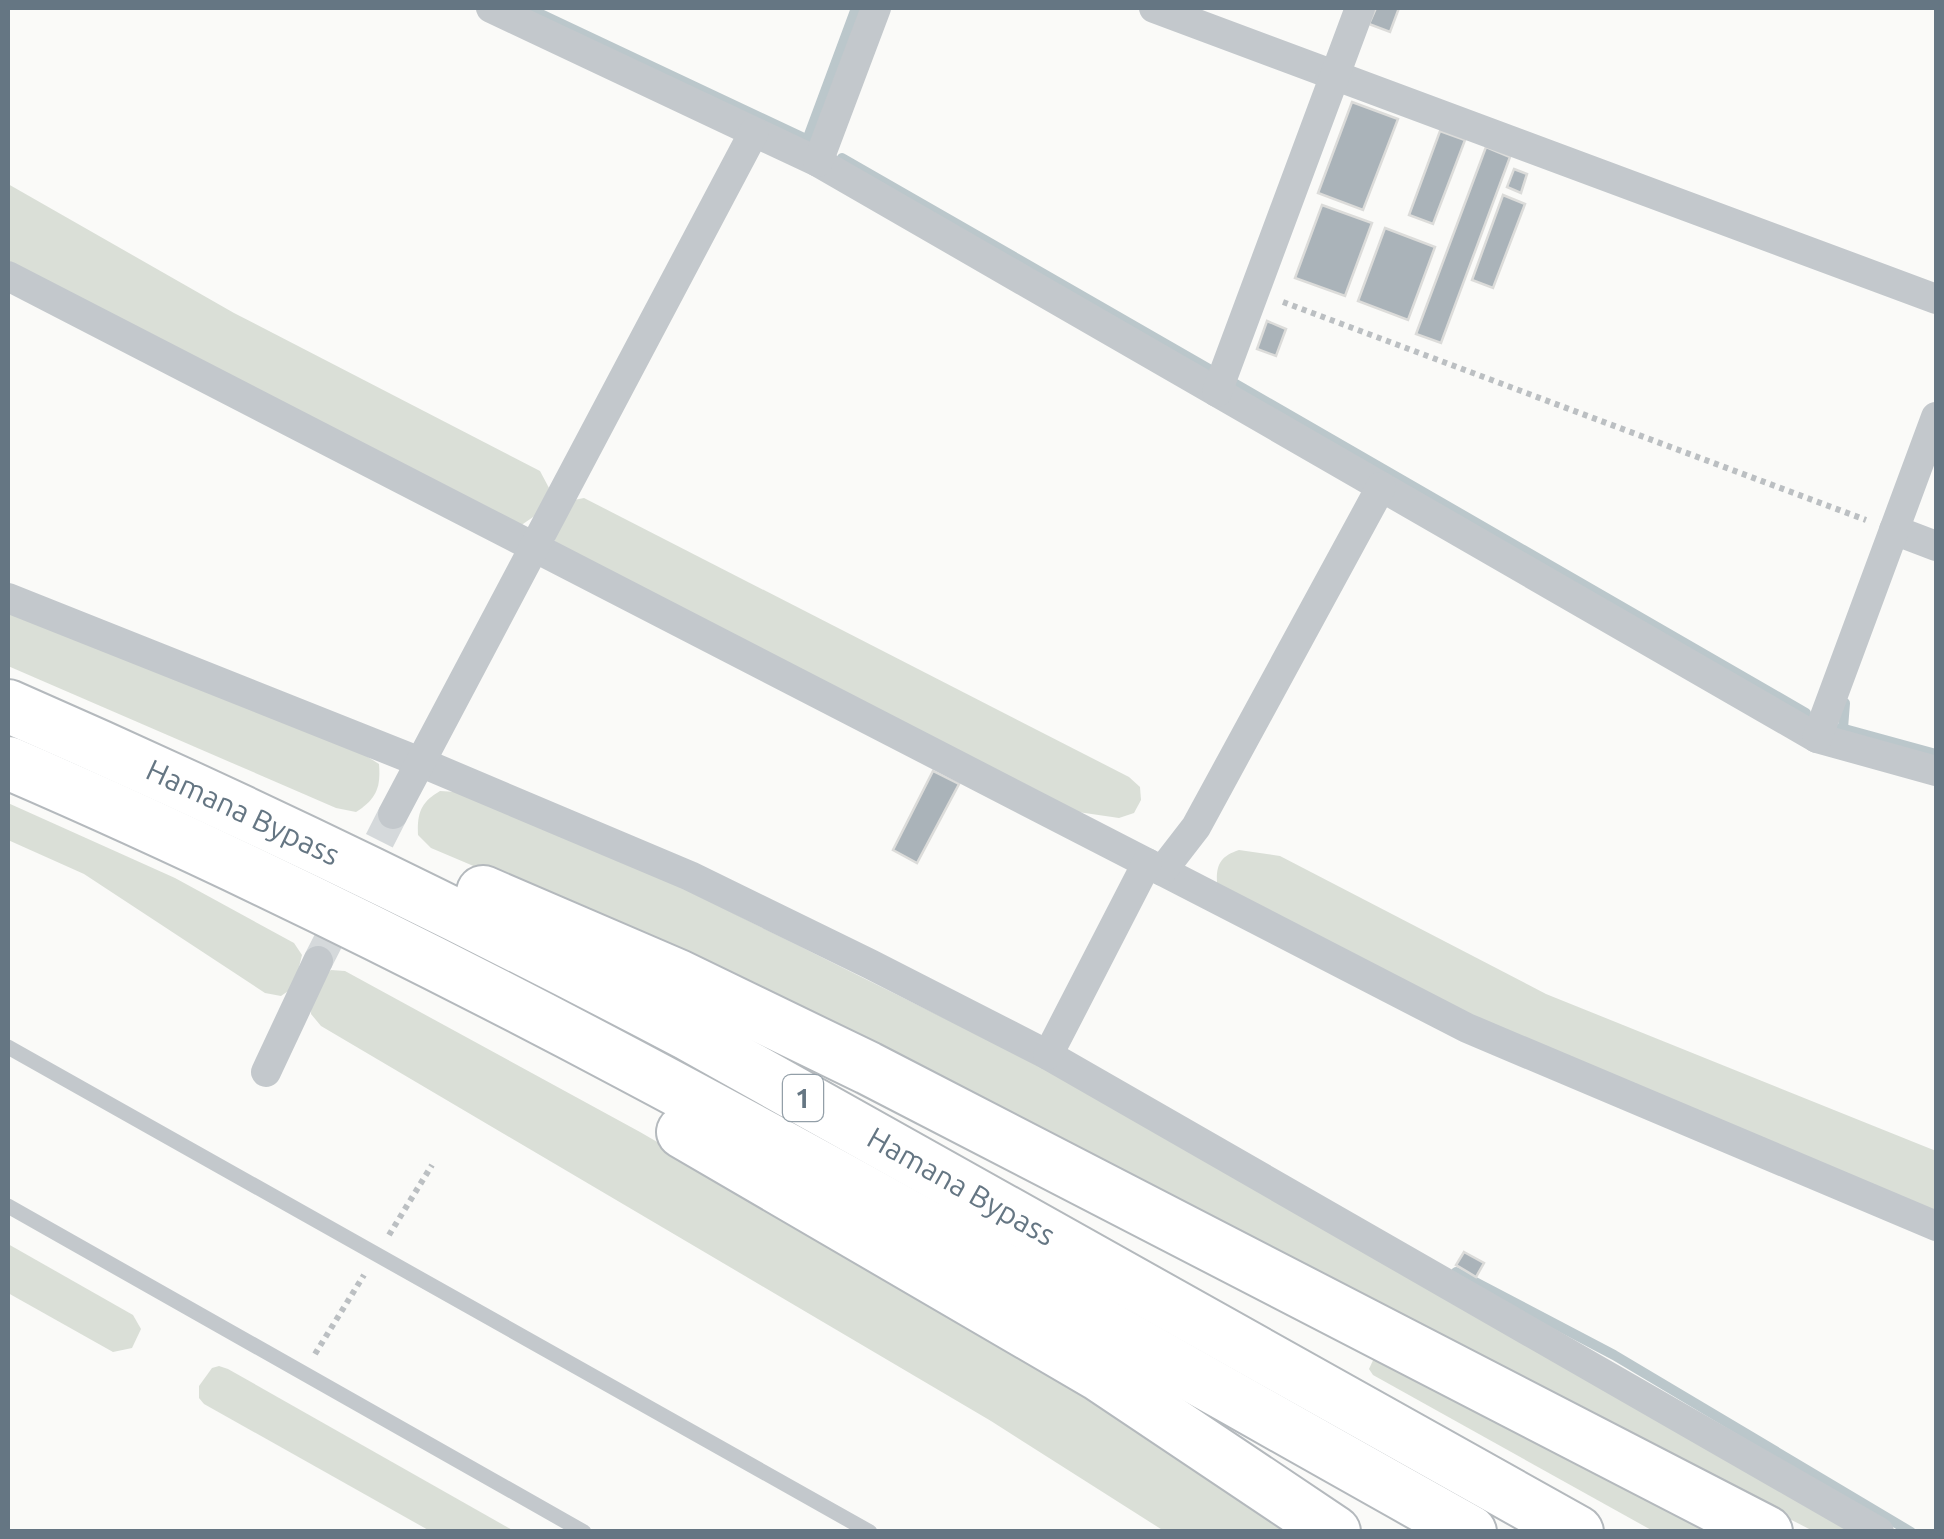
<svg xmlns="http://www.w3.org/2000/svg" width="1944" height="1539" font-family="Ubuntu,sans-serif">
<rect width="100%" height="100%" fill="#fafaf8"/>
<g fill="#dadfd7">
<polygon points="8,184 234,313 540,471 549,488 536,515 520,526 8,265"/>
<polygon points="584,498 1129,777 1140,787 1141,800 1134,813 1119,818 1078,812 556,544 553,534 574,500"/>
<path d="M8,613L360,752L379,764C381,788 376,799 356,812L336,808L8,666Z"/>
<path d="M440,791L457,792L685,889L1042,1067L1852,1531H1813C1356,1296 905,1046 431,848L418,835C417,813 421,802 440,791Z"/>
<polygon points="8,803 175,878 294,943 302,955 294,987 281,996 265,993 84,874 8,840"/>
<path d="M1239,850L1280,856L1546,994L1936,1151V1214L1472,1018L1217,883C1216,864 1221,856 1239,850Z"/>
<path d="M331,970L345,971L640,1132L1024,1354L1296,1531H1164L991,1421L321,1026L311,1014C312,995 316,982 331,970Z"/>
<polygon points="8,1244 133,1315 141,1329 132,1348 113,1352 8,1293"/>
<polygon points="1375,1356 1721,1531 1653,1531 1373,1375 1369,1369"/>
<polygon points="219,1366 228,1369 514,1531 430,1531 204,1404 199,1398 199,1386 212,1368"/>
</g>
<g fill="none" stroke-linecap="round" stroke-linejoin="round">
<g stroke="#bbc7cb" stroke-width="10">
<polyline points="528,8 804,138"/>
<polyline points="807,140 856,8"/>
<polyline points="842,158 1211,370"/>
<polyline points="1234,383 1806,713"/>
<polyline points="1841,728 1936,754"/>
<polyline points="1843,728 1845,703"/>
<polyline points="1456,1272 1614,1355 1911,1532"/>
</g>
</g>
<g fill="#aab3b9" stroke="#dcdcda" stroke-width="2.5">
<polygon points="1376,8 1399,8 1390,32 1369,24"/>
<polygon points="1352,102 1398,119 1363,210 1318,193"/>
<polygon points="1440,131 1465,140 1433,224 1409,215"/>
<polygon points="1486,147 1510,157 1441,343 1416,334"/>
<polygon points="1514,169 1527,174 1521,193 1507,187"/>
<polygon points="1503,195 1525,204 1493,288 1472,280"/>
<polygon points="1322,205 1372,223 1345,296 1295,278"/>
<polygon points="1385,228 1435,247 1408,320 1358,301"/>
<polygon points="1267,321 1286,329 1276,356 1257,349"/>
<polygon points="933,771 959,784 917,863 893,850"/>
<polygon points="1464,1252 1484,1263 1476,1277 1456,1265"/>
</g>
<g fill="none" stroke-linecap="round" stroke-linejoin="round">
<polyline stroke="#d5d9db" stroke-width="30" stroke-dasharray="30 15" stroke-linecap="butt" points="318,961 393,814"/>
<g stroke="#b4b9bd" stroke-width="56">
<g id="motorway">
<path id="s1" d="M8,706C239,807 466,917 690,1035L1577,1532"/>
<path d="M8,763C514,981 989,1263 1470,1532"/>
<polyline points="483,892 678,976 868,1068 1766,1532"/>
<polyline points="683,1132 1098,1374 1334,1532"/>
</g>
</g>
<g stroke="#bbbfc2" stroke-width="6" stroke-dasharray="5 5" stroke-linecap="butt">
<polyline points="1283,302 1866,520"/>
<polyline points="389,1235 432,1165"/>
<polyline points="315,1354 364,1275"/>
</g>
<g stroke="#c3c8cc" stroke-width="15">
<polyline points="8,1047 870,1532"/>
<polyline points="8,1206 584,1532"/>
</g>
<g stroke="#c3c8cc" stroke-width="30">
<polyline points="491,8 818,162 1817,738 1936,771"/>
<polyline points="1154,8 1936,299"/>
<polyline points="818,162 876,8"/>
<polyline points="8,276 1467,1028 1936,1226"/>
<polyline points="1217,392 1360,8"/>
<polyline points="1894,530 1936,546"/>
<polyline points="8,598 420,762 690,876 870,964 1048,1055 1879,1532"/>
<polyline points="1817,738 1936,417"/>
<polyline points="393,814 754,132"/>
<polyline points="1162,871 1196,827 1381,487"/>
<polyline points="1048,1055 1147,863"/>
<polyline points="266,1072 318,961"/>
</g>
<use href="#motorway" stroke="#fff" stroke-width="52"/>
</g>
<g text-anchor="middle" stroke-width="10" stroke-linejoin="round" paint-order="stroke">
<rect fill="#fff" stroke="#939fa8" stroke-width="2.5" x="783" y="1075" width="40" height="46" rx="8"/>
<g font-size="28" font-weight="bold" fill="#657683">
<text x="803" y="1108">1</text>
</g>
<g font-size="30" fill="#657683" stroke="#fff">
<text dy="10" stroke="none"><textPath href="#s1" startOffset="258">Hamana Bypass</textPath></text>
<text dy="10" stroke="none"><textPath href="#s1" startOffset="1068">Hamana Bypass</textPath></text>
</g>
</g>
<rect width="1944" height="1539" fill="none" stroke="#657683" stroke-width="20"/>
</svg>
